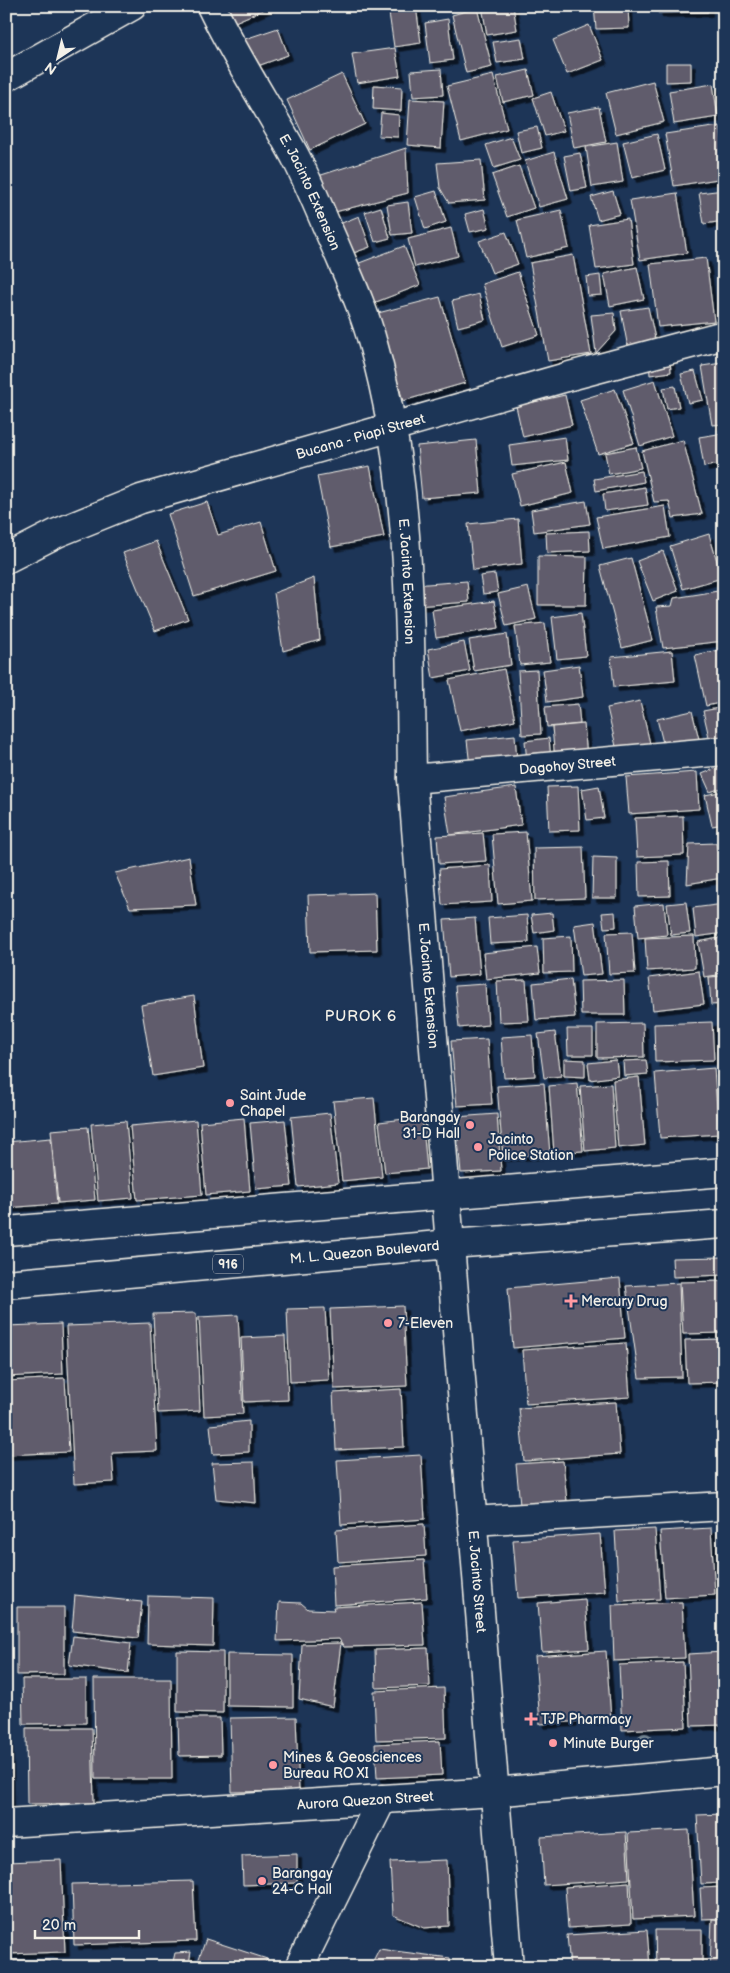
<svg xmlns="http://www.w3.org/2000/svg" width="730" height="1973" font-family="'Balsamiq Sans',sans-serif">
<defs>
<filter id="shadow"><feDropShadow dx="4.5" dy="4.5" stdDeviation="0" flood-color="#0009"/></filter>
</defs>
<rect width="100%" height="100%" fill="#1d3557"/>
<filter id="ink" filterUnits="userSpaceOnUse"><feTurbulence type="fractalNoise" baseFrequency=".02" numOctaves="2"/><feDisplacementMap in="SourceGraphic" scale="10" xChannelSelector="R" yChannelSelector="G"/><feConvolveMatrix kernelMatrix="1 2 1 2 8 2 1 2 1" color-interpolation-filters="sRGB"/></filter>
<g filter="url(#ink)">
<g fill="#605c6c" stroke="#f4f1e8" filter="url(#shadow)">
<polygon points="228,6 272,6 235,22"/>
<polygon points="388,6 416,6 421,43 394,47"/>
<polygon points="482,6 513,6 517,30 487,35"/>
<polygon points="594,6 628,6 629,28 596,29"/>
<polygon points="657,6 708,6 708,12 658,13"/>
<polygon points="477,8 492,67 466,73 452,15"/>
<polygon points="448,19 453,60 430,63 425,23"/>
<polygon points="589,25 603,60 567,74 553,40"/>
<polygon points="278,28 288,55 255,67 245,39"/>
<polygon points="521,38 525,59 497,63 493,42"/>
<polygon points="395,48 400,76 357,83 352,54"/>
<polygon points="666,63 691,63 691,81 666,82"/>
<polygon points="441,69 443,95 413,97 411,71"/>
<polygon points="528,70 534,95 503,102 497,77"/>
<polygon points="342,74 365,124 310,150 287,100"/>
<polygon points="493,75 507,129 461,141 447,86"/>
<polygon points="653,81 664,122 616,134 606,93"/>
<polygon points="713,84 718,117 674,124 669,91"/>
<polygon points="374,85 402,87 401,111 373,109"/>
<polygon points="551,92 564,131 545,136 533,98"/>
<polygon points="410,99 444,101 441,148 407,145"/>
<polygon points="599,107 606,142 574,148 567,113"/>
<polygon points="381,113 399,115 398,137 379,136"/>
<polygon points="720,126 724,149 724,178 674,186 665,134"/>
<polygon points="537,127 542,148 521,153 516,131"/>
<polygon points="657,134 665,170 632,178 623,142"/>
<polygon points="511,137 520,160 494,168 486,145"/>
<polygon points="617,142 623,182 592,187 586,147"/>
<polygon points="406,148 408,193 335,212 315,177"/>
<polygon points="554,152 568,199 539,207 525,161"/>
<polygon points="580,153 587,188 571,191 564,156"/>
<polygon points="481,160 485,200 449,203 440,188 437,163"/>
<polygon points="519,166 534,208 507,217 492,175"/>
<polygon points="724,190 724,221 704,224 699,193"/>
<polygon points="436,191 446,222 425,229 415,197"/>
<polygon points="613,191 620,214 598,220 591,197"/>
<polygon points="677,193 687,253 640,260 630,200"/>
<polygon points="408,202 412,233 392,235 387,205"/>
<polygon points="381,207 390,238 375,242 365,212"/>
<polygon points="484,209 489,228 470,232 465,214"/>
<polygon points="561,210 569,248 526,258 517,220"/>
<polygon points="359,216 370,247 348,255 337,225"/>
<polygon points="628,219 634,264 596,269 589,225"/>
<polygon points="451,228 458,256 415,267 408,239"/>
<polygon points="506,232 518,264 492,273 479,241"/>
<polygon points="404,246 420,285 371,304 354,265"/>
<polygon points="573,255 591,354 548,361 530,263"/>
<polygon points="706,258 714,321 658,327 650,264"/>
<polygon points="637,267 644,299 610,306 604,274"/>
<polygon points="518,272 539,335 502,347 482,284"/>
<polygon points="600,275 602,295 588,296 586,277"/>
<polygon points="479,294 485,320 458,327 452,301"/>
<polygon points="440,297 465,383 403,401 378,313"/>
<polygon points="648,307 656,343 628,348 621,311"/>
<polygon points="614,313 616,331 596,353 591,315"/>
<polygon points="670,359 671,372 650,375 649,361"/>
<polygon points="722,363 724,424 712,425 702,366"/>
<polygon points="695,371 703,400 688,403 681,374"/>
<polygon points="655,380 672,436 640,446 623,390"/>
<polygon points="675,386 679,407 667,409 663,388"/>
<polygon points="615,389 634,443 598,454 580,400"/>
<polygon points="565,395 572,425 523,437 516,406"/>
<polygon points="724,433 724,463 704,467 699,437"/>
<polygon points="565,437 568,460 512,466 509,445"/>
<polygon points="476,440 481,493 422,498 417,446"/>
<polygon points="683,440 702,514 673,518 669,501 654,502 642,451"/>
<polygon points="636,447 641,468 609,474 605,453"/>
<polygon points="566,462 573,493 520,506 512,474"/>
<polygon points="370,466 384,537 331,547 317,476"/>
<polygon points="642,471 644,482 596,491 594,479"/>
<polygon points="645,487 648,505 605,511 603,494"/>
<polygon points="586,501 590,524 534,532 531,510"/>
<polygon points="207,502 218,535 261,522 276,571 194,596 168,514"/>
<polygon points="665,506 670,537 603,549 596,517"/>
<polygon points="518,519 522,564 473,570 468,524"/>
<polygon points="589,531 590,551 547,553 546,533"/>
<polygon points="709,534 722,578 683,589 670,546"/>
<polygon points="156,541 188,619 155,631 123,553"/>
<polygon points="663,551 678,591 653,601 637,561"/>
<polygon points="538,556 587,557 586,605 538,605"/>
<polygon points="631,558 653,640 622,648 600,566"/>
<polygon points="495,574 498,592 483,594 480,576"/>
<polygon points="314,578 320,640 283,651 274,593"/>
<polygon points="467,581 469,602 416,606 414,585"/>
<polygon points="528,587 536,619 506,626 498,594"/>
<polygon points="718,591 724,641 663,648 656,607 672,606 674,598"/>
<polygon points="494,601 499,628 436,638 432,610"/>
<polygon points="581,613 586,656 557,659 552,617"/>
<polygon points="545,623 550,662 520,665 515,626"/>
<polygon points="507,634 511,665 474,671 469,640"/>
<polygon points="464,642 470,671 433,678 428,649"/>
<polygon points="724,649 724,702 706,706 695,655"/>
<polygon points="672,651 675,681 614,687 611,657"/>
<polygon points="579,665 583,697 547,702 543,670"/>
<polygon points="504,669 515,720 460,731 449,680"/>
<polygon points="537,670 541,734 522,735 518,671"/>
<polygon points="640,701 652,752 619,759 607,708"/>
<polygon points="578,704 580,724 547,727 545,707"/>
<polygon points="724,707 724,747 712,750 703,711"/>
<polygon points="692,711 701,747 666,755 657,719"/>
<polygon points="584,724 587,757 555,760 552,727"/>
<polygon points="515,735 517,761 470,766 467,740"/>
<polygon points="549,738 551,760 527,762 525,741"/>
<polygon points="724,765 724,787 710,792 702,774"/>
<polygon points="697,772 699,809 629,814 626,777"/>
<polygon points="578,786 580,830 549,831 547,787"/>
<polygon points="599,786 604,818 587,820 582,789"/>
<polygon points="516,787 521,825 450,835 444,797"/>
<polygon points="724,791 724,824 712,826 705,795"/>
<polygon points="683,816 684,855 637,857 635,818"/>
<polygon points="526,832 532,901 498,904 492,834"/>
<polygon points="483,833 486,861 439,864 437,836"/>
<polygon points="716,843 722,878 687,884 689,844"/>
<polygon points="583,847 585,898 535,900 534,848"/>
<polygon points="189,857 196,905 130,908 115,873"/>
<polygon points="593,857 617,858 617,898 592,898"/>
<polygon points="669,861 670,896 639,897 638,862"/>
<polygon points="490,865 492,902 442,905 439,869"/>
<polygon points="375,893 377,950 310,952 308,895"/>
<polygon points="686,902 690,933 671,935 667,904"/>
<polygon points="664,903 667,935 638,938 635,906"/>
<polygon points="724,904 724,933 696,937 693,908"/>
<polygon points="615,912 616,927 604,928 602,913"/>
<polygon points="552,913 554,930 534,933 531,915"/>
<polygon points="527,915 529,942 490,944 488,918"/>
<polygon points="475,918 480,974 449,977 444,920"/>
<polygon points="595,922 602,974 581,976 574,925"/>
<polygon points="632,932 635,973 609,974 606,933"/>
<polygon points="571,936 572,972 544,973 543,938"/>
<polygon points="694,936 695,968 647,971 645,938"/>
<polygon points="724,937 724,974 704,977 698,942"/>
<polygon points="537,947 540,973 486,979 483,953"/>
<polygon points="699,971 704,1004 653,1010 649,978"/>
<polygon points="724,976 724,1004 711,1005 709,977"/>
<polygon points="571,979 575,1017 536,1020 533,983"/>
<polygon points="526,980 529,1021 499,1022 497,981"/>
<polygon points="624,980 625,1015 581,1015 580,981"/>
<polygon points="485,984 488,1025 459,1028 455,986"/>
<polygon points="194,996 203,1068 153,1076 141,1005"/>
<polygon points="720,1018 724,1018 724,1040 721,1040"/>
<polygon points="712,1022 714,1060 655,1062 654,1024"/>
<polygon points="643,1023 644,1057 597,1058 597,1024"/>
<polygon points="567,1029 593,1029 593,1055 568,1055"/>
<polygon points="555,1032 561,1076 544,1078 538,1034"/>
<polygon points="532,1035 535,1076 504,1078 501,1037"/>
<polygon points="487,1039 492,1104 457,1106 451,1041"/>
<polygon points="564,1059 585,1060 585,1077 564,1076"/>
<polygon points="616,1060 618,1076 590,1080 588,1063"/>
<polygon points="646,1060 648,1074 624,1076 623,1061"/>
<polygon points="714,1068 719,1134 660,1138 655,1073"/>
<polygon points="639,1077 645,1145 618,1148 613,1080"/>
<polygon points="724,1081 724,1143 719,1082"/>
<polygon points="544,1083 550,1154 503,1157 497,1086"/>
<polygon points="577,1083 583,1151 554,1153 549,1086"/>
<polygon points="611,1084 615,1148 585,1151 580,1086"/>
<polygon points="374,1098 382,1177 342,1181 333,1101"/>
<polygon points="330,1113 338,1183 298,1187 291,1117"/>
<polygon points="497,1114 501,1171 461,1173 456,1117"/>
<polygon points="422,1117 427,1169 385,1173 379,1122"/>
<polygon points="244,1118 250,1191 206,1195 200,1122"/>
<polygon points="196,1120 202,1195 137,1200 130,1126"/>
<polygon points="285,1120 292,1186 256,1189 250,1123"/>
<polygon points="126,1121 133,1198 98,1201 91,1124"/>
<polygon points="88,1127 95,1200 58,1203 51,1130"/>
<polygon points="51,1138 57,1204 6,1208 6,1142"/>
<polygon points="724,1257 724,1275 673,1277 672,1258"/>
<polygon points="620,1278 625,1338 513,1348 508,1288"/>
<polygon points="724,1281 724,1333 683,1334 680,1282"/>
<polygon points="679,1283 682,1377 639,1378 626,1286"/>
<polygon points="403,1306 407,1386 334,1389 330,1309"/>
<polygon points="325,1308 329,1380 290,1382 287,1309"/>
<polygon points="196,1313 200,1411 158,1413 153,1314"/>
<polygon points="238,1315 243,1414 204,1416 199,1317"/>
<polygon points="150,1323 157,1451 112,1453 114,1482 74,1484 66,1326"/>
<polygon points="61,1324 63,1374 6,1377 6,1326"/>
<polygon points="285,1336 288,1400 244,1402 241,1338"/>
<polygon points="724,1339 724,1382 687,1383 685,1340"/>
<polygon points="626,1343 630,1397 526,1404 522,1350"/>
<polygon points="65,1378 69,1452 6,1455 6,1381"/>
<polygon points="401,1389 404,1447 336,1450 333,1393"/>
<polygon points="616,1402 620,1454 524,1461 519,1408"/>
<polygon points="249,1421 249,1452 213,1454 210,1425"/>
<polygon points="421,1455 425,1519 341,1525 337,1460"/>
<polygon points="563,1461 567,1502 520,1505 516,1464"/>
<polygon points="254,1462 256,1503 216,1499 212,1463"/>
<polygon points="424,1524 426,1556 338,1562 336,1530"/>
<polygon points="720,1526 724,1526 724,1569 723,1569"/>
<polygon points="711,1528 715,1595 665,1598 660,1531"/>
<polygon points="655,1529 660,1599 619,1601 615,1531"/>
<polygon points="600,1534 605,1592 518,1598 513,1540"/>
<polygon points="424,1560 427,1598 334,1605 332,1566"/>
<polygon points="75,1595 142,1602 138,1638 72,1631"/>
<polygon points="148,1596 214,1598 213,1646 147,1644"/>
<polygon points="585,1599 589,1649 542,1652 538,1603"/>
<polygon points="279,1602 301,1603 308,1609 334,1610 333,1607 422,1602 425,1645 344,1647 339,1639 277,1641"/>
<polygon points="682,1602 685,1658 614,1661 612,1605"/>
<polygon points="17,1607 64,1607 64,1674 17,1675"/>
<polygon points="73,1636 131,1643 128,1673 69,1665"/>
<polygon points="341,1643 333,1707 299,1699 302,1644"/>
<polygon points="428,1648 430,1686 376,1688 375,1650"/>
<polygon points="177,1651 223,1652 223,1713 177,1712"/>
<polygon points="606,1651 611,1719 540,1724 535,1656"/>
<polygon points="724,1652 724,1725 691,1726 688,1654"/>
<polygon points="227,1654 293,1655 293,1707 227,1706"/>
<polygon points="683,1662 686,1727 622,1730 619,1665"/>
<polygon points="22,1679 86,1679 86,1723 23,1724"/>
<polygon points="94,1679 171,1679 172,1779 95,1779"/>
<polygon points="444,1688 446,1738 376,1740 374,1691"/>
<polygon points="296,1717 299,1791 232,1792 230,1718"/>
<polygon points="178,1718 220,1718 221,1755 179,1756"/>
<polygon points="6,1726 8,1726 10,1804 6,1804"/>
<polygon points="26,1728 92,1728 94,1803 27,1804"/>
<polygon points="440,1741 442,1775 377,1778 375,1744"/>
<polygon points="724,1814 724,1883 701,1884 697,1815"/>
<polygon points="689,1830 694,1916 633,1919 628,1833"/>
<polygon points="626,1832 629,1879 544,1885 541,1837"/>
<polygon points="297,1854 297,1883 243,1885 242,1856"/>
<polygon points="61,1860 65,1952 6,1954 6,1862"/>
<polygon points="447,1860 449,1926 424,1928 393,1915 390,1862"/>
<polygon points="193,1881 196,1941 74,1945 72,1884"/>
<polygon points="629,1882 631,1924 568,1928 565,1887"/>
<polygon points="724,1887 724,1918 702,1919 700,1888"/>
<polygon points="712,1919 724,1920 724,1967 710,1967"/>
<polygon points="647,1930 650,1967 570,1967 567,1935"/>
<polygon points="655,1930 702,1930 702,1967 656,1967"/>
<polygon points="206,1939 267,1959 263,1967 164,1967 172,1966 175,1953 191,1952 189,1963 197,1964"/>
<polygon points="379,1949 450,1958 451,1967 370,1967"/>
<rect x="6" y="1961" width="44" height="6"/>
</g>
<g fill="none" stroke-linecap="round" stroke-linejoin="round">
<g stroke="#f4f1e8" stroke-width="31">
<g id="minor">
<path id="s1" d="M211,6C236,58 267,105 295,156C310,185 322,216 335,245C349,278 364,310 373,344C413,485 410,634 412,779L509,1967"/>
<polyline points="6,77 132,6"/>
<path id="s2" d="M6,559L57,533L141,499L570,376L724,335"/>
<path id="s3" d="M412,779L724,751"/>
<polyline points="472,1521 724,1506"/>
<path id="s4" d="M6,1823L494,1792L724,1771"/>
<polyline points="299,1967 382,1799"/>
</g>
</g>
<g stroke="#f4f1e8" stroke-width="31">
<g id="major">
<polyline points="6,1231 724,1172"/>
<path id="s5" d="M6,1284L450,1244L724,1224"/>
</g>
</g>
<use href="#minor" stroke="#1d3557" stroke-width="28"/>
<use href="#major" stroke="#1d3557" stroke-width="28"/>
</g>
<circle fill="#738491" cx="645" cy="1741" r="8"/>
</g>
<g fill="#ff9aa2" stroke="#1d3557" stroke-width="2">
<circle cx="230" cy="1103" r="5"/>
<circle cx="470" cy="1125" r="5"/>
<circle cx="478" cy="1147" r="5"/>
<path d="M568.5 1293.5h5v5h5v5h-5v5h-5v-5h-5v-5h5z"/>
<circle cx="388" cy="1323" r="5"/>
<path d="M528.5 1711.5h5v5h5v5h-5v5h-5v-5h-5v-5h5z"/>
<circle cx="553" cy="1743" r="5"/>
<circle cx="273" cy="1765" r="5"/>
<circle cx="262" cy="1881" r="5"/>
</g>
<g text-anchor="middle" stroke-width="4" stroke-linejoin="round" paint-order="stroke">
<rect fill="#1d3557" stroke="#b4b9bc" stroke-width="1" x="213" y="1254.5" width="30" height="19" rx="4"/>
<g font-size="12" font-weight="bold" fill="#f4f1e8">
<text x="228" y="1268">916</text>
</g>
<g font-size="14" fill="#f4f1e8" stroke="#1d3557">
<text dy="5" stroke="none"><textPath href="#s1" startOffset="211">E. Jacinto Extension</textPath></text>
<text dy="5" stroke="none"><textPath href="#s2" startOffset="376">Bucana - Piapi Street</textPath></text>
<text dy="5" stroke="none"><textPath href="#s1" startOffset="616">E. Jacinto Extension</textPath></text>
<text dy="5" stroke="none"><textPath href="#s3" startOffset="156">Dagohoy Street</textPath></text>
<text dy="5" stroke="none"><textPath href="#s1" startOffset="1021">E. Jacinto Extension</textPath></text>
<text dy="5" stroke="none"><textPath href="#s5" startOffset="360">M. L. Quezon Boulevard</textPath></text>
<text dy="5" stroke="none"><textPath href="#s1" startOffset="1619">E. Jacinto Street</textPath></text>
<text dy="5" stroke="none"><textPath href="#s4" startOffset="360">Aurora Quezon Street</textPath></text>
</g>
<g font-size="14" fill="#f4f1e8" stroke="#1d3557" text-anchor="start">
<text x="240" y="1100">Saint Jude<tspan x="240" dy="16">Chapel</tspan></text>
<text x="460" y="1122" text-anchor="end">Barangay<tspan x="460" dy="16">31-D Hall</tspan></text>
<text x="488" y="1144">Jacinto<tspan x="488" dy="16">Police Station</tspan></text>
<text x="581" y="1306">Mercury Drug</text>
<text x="398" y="1328">7-Eleven</text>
<text x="541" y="1724">TJP Pharmacy</text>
<text x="563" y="1748">Minute Burger</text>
<text x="283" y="1762">Mines &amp; Geosciences<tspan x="283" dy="16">Bureau RO XI</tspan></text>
<text x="272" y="1878">Barangay<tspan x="272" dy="16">24-C Hall</tspan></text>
</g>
<g font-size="15" letter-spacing="1" fill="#f4f1e8" stroke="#1d3557">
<text x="361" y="1021">PUROK 6</text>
</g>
</g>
<rect width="730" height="1973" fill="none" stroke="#1d3557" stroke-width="25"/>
<rect x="12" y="12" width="705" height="1948" fill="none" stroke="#f4f1e8" stroke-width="2" filter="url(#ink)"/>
<g transform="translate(58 58) rotate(215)" stroke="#1d3557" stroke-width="4" paint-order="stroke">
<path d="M0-4L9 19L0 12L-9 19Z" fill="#f4f1e8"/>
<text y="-8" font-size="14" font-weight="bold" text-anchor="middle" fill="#f4f1e8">N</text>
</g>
<path d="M35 1930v8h104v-8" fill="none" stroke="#f4f1e8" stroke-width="2.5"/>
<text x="42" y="1930" font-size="15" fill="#f4f1e8" stroke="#1d3557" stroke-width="4" paint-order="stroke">20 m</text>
</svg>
